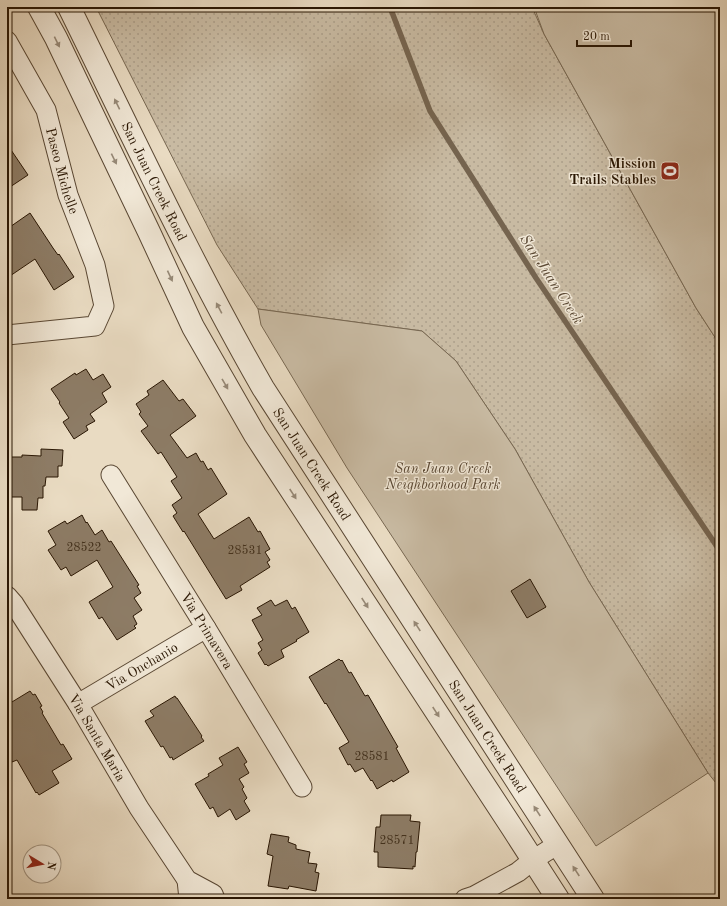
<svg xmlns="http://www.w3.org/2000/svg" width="727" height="906" font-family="'Old Standard TT',serif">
<defs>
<pattern id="grass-dots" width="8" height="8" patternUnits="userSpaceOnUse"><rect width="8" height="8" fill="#c8baa2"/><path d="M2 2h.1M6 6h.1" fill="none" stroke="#ac9f8a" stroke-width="1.8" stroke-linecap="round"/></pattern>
</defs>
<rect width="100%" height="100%" fill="#e9dbc2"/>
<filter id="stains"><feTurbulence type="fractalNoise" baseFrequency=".005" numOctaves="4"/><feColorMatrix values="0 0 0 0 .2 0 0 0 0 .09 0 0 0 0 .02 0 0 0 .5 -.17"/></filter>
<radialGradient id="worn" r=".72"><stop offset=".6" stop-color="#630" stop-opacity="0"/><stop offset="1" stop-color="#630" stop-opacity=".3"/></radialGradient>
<polygon fill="url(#grass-dots)" stroke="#786852" points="96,7 532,7 544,34 696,308 720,345 720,788 708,773 589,582 515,449 456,361 422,331 258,309 217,245"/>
<g fill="#c8baa2" stroke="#786852">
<polygon points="534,7 720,7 720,345 696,308 544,34"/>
<polygon points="258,309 422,331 456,361 515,449 589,582 708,773 596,846 347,468 261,325"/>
</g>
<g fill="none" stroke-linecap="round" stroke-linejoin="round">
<polyline stroke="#75644f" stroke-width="5.5" points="390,7 430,111 536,278 720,551"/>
</g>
<g fill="#8d7c66" stroke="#291603">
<polygon points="7,144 28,175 7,189"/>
<polygon points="30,213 53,248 58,255 59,254 74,277 54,290 35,259 7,278 7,229"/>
<polygon points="86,369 93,380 103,374 111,387 102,393 107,402 90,414 95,421 86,426 88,430 74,439 63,422 69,418 59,403 60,402 51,389 75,373 76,375"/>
<polygon points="163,380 179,401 183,399 196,416 170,435 187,458 196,453 201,462 203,461 208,470 211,468 227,494 198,514 214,539 249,517 258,532 260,531 270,549 265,552 270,560 267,562 270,567 240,586 242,590 226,599 184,531 183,532 173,516 177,513 172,505 182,498 171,481 177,477 161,452 158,454 141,431 148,426 139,414 141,412 136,404 149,395 147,391"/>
<polygon points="41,449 63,450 62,466 58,466 58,477 46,477 45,486 43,486 43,498 38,498 37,510 22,510 22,497 8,497 9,486 7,486 7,457 22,457 22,455 41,456"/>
<polygon points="82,515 86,523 87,522 95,535 102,530 109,542 111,541 139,585 137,586 141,593 134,598 142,610 133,616 137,624 134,626 136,628 117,640 102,617 99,619 89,602 113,587 97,560 71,576 66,567 61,570 48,550 56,545 48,531 65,521 67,524"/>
<polygon points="530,579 546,607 527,618 511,591"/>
<polygon points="271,600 275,606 287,600 292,609 295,607 309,632 296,640 297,641 281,650 284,657 268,666 266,664 265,665 258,653 262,650 258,643 263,640 252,620 262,615 257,608"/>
<polygon points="339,659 341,661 342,660 349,673 351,672 365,696 368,695 398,747 396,748 409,772 393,782 392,780 377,789 372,780 371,781 363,768 355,772 350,764 348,765 339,748 349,742 326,703 325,704 309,677"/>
<polygon points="30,691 33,695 35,694 42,706 40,707 43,712 42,713 61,745 63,744 72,759 52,771 59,783 39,795 37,792 36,793 17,760 12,762 7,753 7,705"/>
<polygon points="175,696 176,698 177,698 202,736 201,737 204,741 173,760 172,757 170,758 163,746 161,747 145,721 154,716 150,711"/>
<polygon points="238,747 247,762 244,764 249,773 239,779 244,787 242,789 247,798 244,801 250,811 236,820 230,809 218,817 213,807 210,809 195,784 209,776 208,774 223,765 219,758"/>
<polygon points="381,815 411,815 410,821 420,822 417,852 416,852 415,867 413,866 413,869 378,867 378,852 374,852 376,827 380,827"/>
<polygon points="271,834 289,837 288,842 296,845 296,849 310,852 308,863 317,864 315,872 319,873 316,891 289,886 288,889 268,886 273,856 267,854"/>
</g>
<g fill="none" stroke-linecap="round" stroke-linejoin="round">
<g stroke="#594733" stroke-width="21">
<g id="minor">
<path id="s1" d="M7,41L46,110L68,195L95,265L104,306L95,326L7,335"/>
<path id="s2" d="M111,475L206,628L302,787"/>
<path id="s3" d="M7,596L14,604L78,704L139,808L187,880L213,894L215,899"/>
<path id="s4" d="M78,704L206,628"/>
<polyline points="187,880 189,899"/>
<polyline points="465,899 474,896 518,872 533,860 558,844"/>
</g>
</g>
<g stroke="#594733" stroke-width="24">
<g id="tertiary">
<polyline points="39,7 56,38 149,232 193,327 255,435 513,829 558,899"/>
<path id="s5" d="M69,7C132,135 192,264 263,388L593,899"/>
</g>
</g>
<use href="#minor" stroke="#f1e8d7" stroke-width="19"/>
<use href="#tertiary" stroke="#f1e8d7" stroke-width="22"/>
</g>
<defs><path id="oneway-solid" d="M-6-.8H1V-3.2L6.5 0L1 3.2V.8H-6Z"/></defs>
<g fill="#978a78">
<use href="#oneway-solid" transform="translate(57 42) rotate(64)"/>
<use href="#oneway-solid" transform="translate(117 104) rotate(-116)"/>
<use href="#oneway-solid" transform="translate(114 159) rotate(64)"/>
<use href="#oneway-solid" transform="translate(170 276) rotate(65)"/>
<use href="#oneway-solid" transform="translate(219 308) rotate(-118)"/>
<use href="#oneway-solid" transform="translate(225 384) rotate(60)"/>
<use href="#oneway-solid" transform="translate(293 494) rotate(57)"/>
<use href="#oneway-solid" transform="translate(365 603) rotate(57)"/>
<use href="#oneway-solid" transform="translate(417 626) rotate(-123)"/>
<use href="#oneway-solid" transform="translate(436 712) rotate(57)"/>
<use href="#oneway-solid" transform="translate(537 811) rotate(-123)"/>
<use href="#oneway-solid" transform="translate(576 871) rotate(-123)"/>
</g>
<defs>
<g id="stadium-square" transform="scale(1)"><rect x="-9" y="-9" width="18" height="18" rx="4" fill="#8f2418" stroke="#f1e8d7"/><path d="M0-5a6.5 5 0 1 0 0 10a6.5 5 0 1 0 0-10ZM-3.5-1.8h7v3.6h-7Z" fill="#fff"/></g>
</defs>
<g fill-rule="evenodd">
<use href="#stadium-square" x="670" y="171"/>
</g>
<g text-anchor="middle" stroke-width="3" stroke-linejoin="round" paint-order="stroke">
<g font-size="12" fill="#42301c">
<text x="84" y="551">28522</text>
<text x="245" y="554">28531</text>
<text x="372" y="760">28581</text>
<text x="397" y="844">28571</text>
</g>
<g font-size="14" font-weight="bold" fill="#291603" stroke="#f1e8d7" text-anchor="end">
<text x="656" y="168">Mission<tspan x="656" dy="16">Trails Stables</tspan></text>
</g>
<g font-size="14" fill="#291603" stroke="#f1e8d7">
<text dy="5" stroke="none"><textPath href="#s1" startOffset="142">Paseo Michelle</textPath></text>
<text dy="5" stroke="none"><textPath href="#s5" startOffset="194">San Juan Creek Road</textPath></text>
<text dy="5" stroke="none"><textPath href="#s5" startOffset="518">San Juan Creek Road</textPath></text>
<text dy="5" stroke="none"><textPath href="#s2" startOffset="183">Via Primavera</textPath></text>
<text dy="5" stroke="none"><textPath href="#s4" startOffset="74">Via Onchanio</textPath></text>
<text dy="5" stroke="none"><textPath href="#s5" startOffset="842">San Juan Creek Road</textPath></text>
<text dy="5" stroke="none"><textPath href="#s3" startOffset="168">Via Santa Maria</textPath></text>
</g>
<g font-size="14" font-style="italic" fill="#594733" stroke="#f1e8d7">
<text x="443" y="473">San Juan Creek<tspan x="443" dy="16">Neighborhood Park</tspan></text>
</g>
<g font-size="15" font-style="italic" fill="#5c4a35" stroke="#f1e8d7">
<text transform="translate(552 279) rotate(57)" y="5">San Juan Creek</text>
</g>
</g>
<rect width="727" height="906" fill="none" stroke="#e9dbc2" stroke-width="24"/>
<rect x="8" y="8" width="711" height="890" fill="none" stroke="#291603" stroke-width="2"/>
<rect x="12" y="12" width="703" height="882" fill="none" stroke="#291603"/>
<g transform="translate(42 864) rotate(100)"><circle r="19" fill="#f1e8d7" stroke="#a19482"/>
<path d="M0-3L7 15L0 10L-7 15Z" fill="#8f2418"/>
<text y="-6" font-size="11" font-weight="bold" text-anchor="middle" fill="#291603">N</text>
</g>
<path d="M577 40v6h54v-6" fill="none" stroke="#291603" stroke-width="2"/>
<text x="583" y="40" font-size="12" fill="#291603" stroke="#f1e8d7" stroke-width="3" paint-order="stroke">20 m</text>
<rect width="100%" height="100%" filter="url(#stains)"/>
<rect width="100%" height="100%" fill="url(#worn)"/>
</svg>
